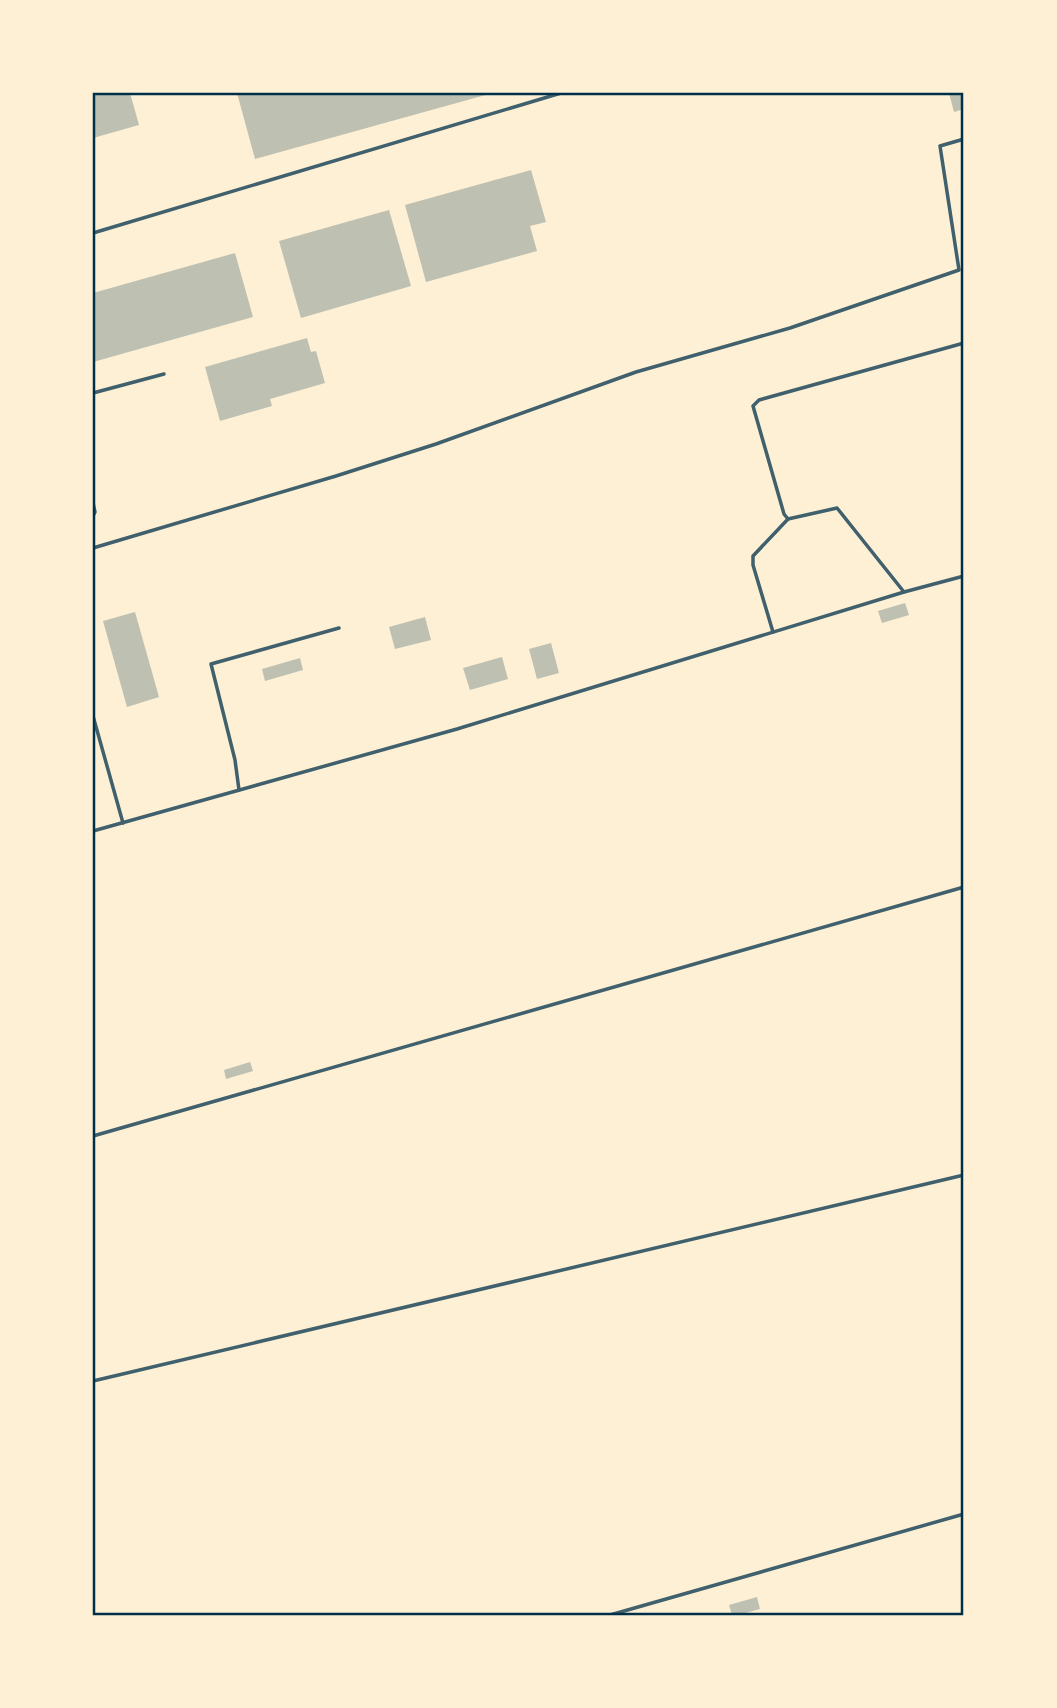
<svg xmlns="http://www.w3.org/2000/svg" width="1057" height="1708" font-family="'PT Sans Narrow',sans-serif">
<rect width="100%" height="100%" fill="#fdf0d5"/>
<g fill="#bec0b2">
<polygon points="93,93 130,93 139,125 93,138"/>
<polygon points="237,93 489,93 489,94 255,159"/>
<polygon points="949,93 964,93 964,109 954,112"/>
<polygon points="531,170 546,222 530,226 537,251 426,282 405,205"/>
<polygon points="389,210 411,286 301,318 279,241"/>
<polygon points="235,253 253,317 93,362 93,293"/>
<polygon points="307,338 311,352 316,351 325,383 270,399 272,406 220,421 205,367"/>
<polygon points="905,603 909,615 882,623 878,611"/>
<polygon points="135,612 159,697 127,707 103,621"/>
<polygon points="425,617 431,640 395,649 389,627"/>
<polygon points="551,643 559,673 537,679 529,649"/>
<polygon points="502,657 508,679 470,690 463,668"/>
<polygon points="300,658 303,670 265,681 262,669"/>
<polygon points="250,1062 253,1071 226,1079 224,1070"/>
<polygon points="757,1597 760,1609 738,1615 732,1615 729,1605"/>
</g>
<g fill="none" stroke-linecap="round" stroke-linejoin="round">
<g stroke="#3f606c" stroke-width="3.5">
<polyline points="93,233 561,93"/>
<polyline points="93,393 164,374"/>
<polyline points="93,503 95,512 93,516"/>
<polyline points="93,548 336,476 436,444 636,372 790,328 959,270 940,146 964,139"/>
<polyline points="904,592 837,508 788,519 784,514 753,406 759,400 964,343"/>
<polyline points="773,632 753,565 753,556 788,519"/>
<polyline points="93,716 123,823"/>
<polyline points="239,790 235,760 211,664 339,628"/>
<polyline points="93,831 457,729 904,592 964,576"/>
<polyline points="93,1136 964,887"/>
<polyline points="93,1381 964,1175"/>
<polyline points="610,1615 964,1514"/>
</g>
</g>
<rect width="1057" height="1708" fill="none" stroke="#fdf0d5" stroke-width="189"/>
<rect x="94" y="94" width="868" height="1520" fill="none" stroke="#003049" stroke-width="2.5"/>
</svg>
